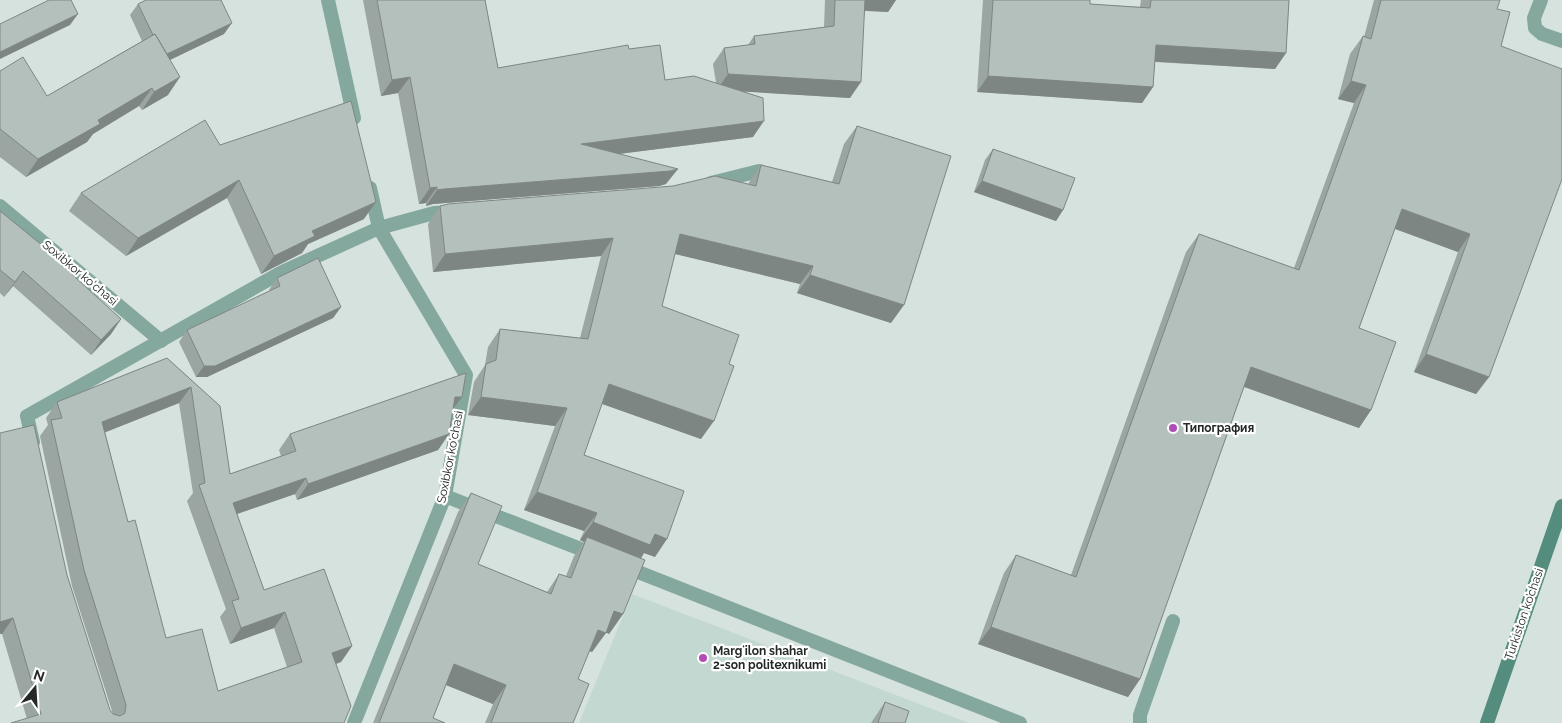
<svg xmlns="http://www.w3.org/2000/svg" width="1562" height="723" font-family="Raleway,sans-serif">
<rect width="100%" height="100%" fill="#d6e2de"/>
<polygon fill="#c4d8d2" points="632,594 969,723 579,723"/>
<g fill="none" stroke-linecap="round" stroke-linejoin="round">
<g stroke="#84a89e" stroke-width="14">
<polyline points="1541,0 1534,18 1535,28 1542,34 1562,41"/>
<polyline points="1140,723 1140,715 1173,621"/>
</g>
<g stroke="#84a89e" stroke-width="14">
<polyline points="328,0 354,118"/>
<polyline points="711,183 759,171"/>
<polyline points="0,206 161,341"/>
<polyline points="33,442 27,416 282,272 379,228 434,213 454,212"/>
<polyline points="445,496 596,555"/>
<polyline points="623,566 1020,723"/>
<polyline points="354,723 445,496 466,375 379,228 370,188"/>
</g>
<polyline stroke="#548d7e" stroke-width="14" points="1487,723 1562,506"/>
</g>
<g fill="#9ba5a2" fill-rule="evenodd">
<polygon points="363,0 485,0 498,68 629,49 665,80 716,83 713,64 724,48 748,45 754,36 824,27 825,0 896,0 888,12 865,11 850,98 740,91 753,137 619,154 666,184 659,186 433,204 426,206 426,203 419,204 398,93 381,96"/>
<polygon points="983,0 1090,0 1090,4 1140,7 1141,0 1289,0 1286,53 1275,69 1155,62 1153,87 1142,103 977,92"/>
<polygon points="1374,0 1500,0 1497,9 1501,46 1489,377 1476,394 1414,372 1458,252 1395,229 1359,328 1371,410 1359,428 1244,387 1140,679 1128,697 978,644 1004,573 1016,555 1071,575 1186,252 1199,234 1294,268 1354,103 1338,99 1350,54 1363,36 1364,37"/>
<polygon points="138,4 224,34 170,60 168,95 142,110 139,106 93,134 87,142 26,177 0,157 0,71 47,96 142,41 130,15"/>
<polygon points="857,126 891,323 797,293 800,284 675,254 662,306 701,439 602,404 584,455 655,557 644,553 641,558 623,614 609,634 606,632 592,652 589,651 578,679 573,723 485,723 493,704 446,685 433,718 445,723 373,723 458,512 471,493 478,564 547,592 559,574 566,576 574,556 584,542 580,540 584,531 524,510 555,426 468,415 474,382 485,365 488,347 500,329 580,338 601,256 433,272 428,224 440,206 748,184 761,165 832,182 844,144"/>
<polygon points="220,145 364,219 308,244 302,253 261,274 227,198 126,256 69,211 81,193"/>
<polygon points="993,149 1063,210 1056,221 974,192 985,160"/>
<polygon points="0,211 42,247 121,319 111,334 91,355 13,286 4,297 0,293"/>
<polygon points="277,278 341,307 333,318 207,377 196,377 179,342 187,330 270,291 269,290"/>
<path d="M167,358L220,406L230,474L281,456L279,450L290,434L462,397L453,409L449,434L438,450L297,500L295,494L237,514L264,590L352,646L341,662L336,664L344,723L27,719L2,634H0V433L67,575L110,710L113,714L72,586L40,436L48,425L46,418L57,402ZM179,403L193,493L187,501L226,609L220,617L230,644L274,628L287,667L218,691L166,638L128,522L105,432Z"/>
<polygon points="885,702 905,723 871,723"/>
</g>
<g fill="#7e8684">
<polygon points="862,0 896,0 888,12 855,10"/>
<polygon points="78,14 70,25 0,59 0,52"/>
<polygon points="232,23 224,34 155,67 163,56"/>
<polygon points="1156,45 1286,53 1275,69 1145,61"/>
<polygon points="728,74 861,82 850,98 717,90"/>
<polygon points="988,76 1153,87 1142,103 977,92"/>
<polygon points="180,77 168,95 142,110 154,92"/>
<polygon points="410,77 398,93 381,96 392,80"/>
<polygon points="1351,81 1366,85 1354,103 1338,99"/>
<polygon points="152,88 139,106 93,134 87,142 26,177 38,159 98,120"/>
<polygon points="764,121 753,137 570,160 581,144"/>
<polygon points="678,169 666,184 659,186 433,204 426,206 437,190 444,189"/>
<polygon points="239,180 227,198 126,256 138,238"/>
<polygon points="982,181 1063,210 1056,221 974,192"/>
<polygon points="437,187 426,203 419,204 430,188"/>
<polygon points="376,202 364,219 308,244 302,253 261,274 274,256 312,231"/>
<polygon points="1402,209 1470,234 1458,252 1390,227"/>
<polygon points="680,234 813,266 800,284 667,252"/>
<polygon points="613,238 601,256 433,272 445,254"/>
<polygon points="23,271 13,286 4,297 15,282"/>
<polygon points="810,275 904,305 891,323 797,293"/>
<polygon points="341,307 333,318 207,377 196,377 204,366"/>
<polygon points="121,319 111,334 91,355 101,340"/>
<polygon points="1426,354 1489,377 1476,394 1414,372"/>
<polygon points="1251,367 1371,410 1359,428 1239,385"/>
<polygon points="609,384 714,421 701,439 597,402"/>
<polygon points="191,387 179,403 91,438 102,422"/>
<polygon points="455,397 462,397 450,413"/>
<polygon points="481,397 567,408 555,426 468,415"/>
<polygon points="449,434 438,450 297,500 308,484"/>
<polygon points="306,478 295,494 222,519 233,503"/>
<polygon points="537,492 597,513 584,531 524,510"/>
<polygon points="593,522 655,534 667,539 655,557 644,553 638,563 587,537 584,542 580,540"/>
<polygon points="614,611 623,614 609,634 601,630"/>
<polygon points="285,612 274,628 230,644 241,628"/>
<polygon points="13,618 2,634 0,634 0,622"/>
<polygon points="991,627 1140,679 1128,697 978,644"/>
<polygon points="598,630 606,633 592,652 584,649"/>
<polygon points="352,646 341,662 321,669 332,653"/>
<polygon points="454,664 506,685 493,704 441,683"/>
</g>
<g fill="#b4c0bc" stroke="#7e8684" fill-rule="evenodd">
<polygon points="49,0 71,0 78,14 0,52 0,24"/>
<polygon points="146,0 221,0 232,23 167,54 155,34 153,35 138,4"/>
<polygon points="377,0 485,0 498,68 628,45 629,49 660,45 665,80 694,76 763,98 764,121 581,144 678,169 670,171 444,189 437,190 437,187 430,188 410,77 392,80"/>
<polygon points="835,0 865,0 861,82 728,74 724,48 755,44 754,36 834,26"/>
<polygon points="993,0 1090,0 1090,4 1150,8 1151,0 1289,0 1286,53 1156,45 1153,87 988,76"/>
<polygon points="1381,0 1500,0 1497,9 1510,12 1501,46 1562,69 1562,179 1489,377 1426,354 1470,234 1402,209 1359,328 1396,342 1371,410 1251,367 1140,679 991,627 1016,555 1076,577 1199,234 1299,270 1366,85 1351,81 1363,36 1371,39"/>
<polygon points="155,34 180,77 154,92 152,88 98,120 100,124 38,159 0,129 0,71 23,57 47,96"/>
<polygon points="351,101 376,202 312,231 315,236 274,256 239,180 138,238 81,193 205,120 220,145"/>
<polygon points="857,126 951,156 904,305 810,275 813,266 680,234 662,306 739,335 729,364 734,366 714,421 609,384 584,455 684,491 667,539 655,534 650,545 593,522 597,513 537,492 567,408 481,397 486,364 496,360 500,329 588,339 613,238 445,254 440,206 448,204 673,186 715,176 756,186 761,165 839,184"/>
<polygon points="993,149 1075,178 1063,210 982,181"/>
<polygon points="0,211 43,246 42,247 121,319 101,340 23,271 15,282 0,270"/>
<polygon points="318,258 341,307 215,366 204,366 187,330 280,286 277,278"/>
<path d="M167,358L220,406L230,474L296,451L290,434L466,373L462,397H455L449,434L308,484L306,478L233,503L264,590L324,569L352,646L332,653L351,706L344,723H11L41,714L13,618L0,622V433L34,425L67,575L110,710L113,714L120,716L125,713L126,705L84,570L51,420L62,418L57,402ZM191,387L205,483L199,485L239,599L232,601L241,628L285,612L302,662L218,691L202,629L166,638L135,520L128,522L102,422Z"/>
<polygon points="471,493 502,506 478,564 551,594 559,574 571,578 587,537 645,560 623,614 614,611 606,633 598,630 578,679 589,684 573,723 491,723 506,685 454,664 433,718 445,723 379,723"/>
<polygon points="885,702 909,711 905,723 878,723"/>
</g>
<g fill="#b04eb5" stroke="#fff" stroke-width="2">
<circle cx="1173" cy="428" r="5"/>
<circle cx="703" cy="658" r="5"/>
</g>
<g text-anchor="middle" stroke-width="4.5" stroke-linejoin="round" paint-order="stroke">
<g font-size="12" fill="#242827" stroke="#fff">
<text transform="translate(80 273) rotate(40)" y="4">Soxibkor ko'chasi</text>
<text transform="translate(450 457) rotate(-79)" y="4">Soxibkor ko'chasi</text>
<text transform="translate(1524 614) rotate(-71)" y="4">Turkiston ko’chasi</text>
</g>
<g font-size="12" font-weight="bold" fill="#242827" stroke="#fff" text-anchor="start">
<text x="1183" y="432">Типография</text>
<text x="713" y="655">Margʻilon shahar<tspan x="713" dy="14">2-son politexnikumi</tspan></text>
</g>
</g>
<g transform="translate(35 688) rotate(18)" stroke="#ffffff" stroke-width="4" paint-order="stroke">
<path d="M0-4L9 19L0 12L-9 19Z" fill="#242827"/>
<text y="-8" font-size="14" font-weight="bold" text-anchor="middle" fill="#242827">N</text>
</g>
</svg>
